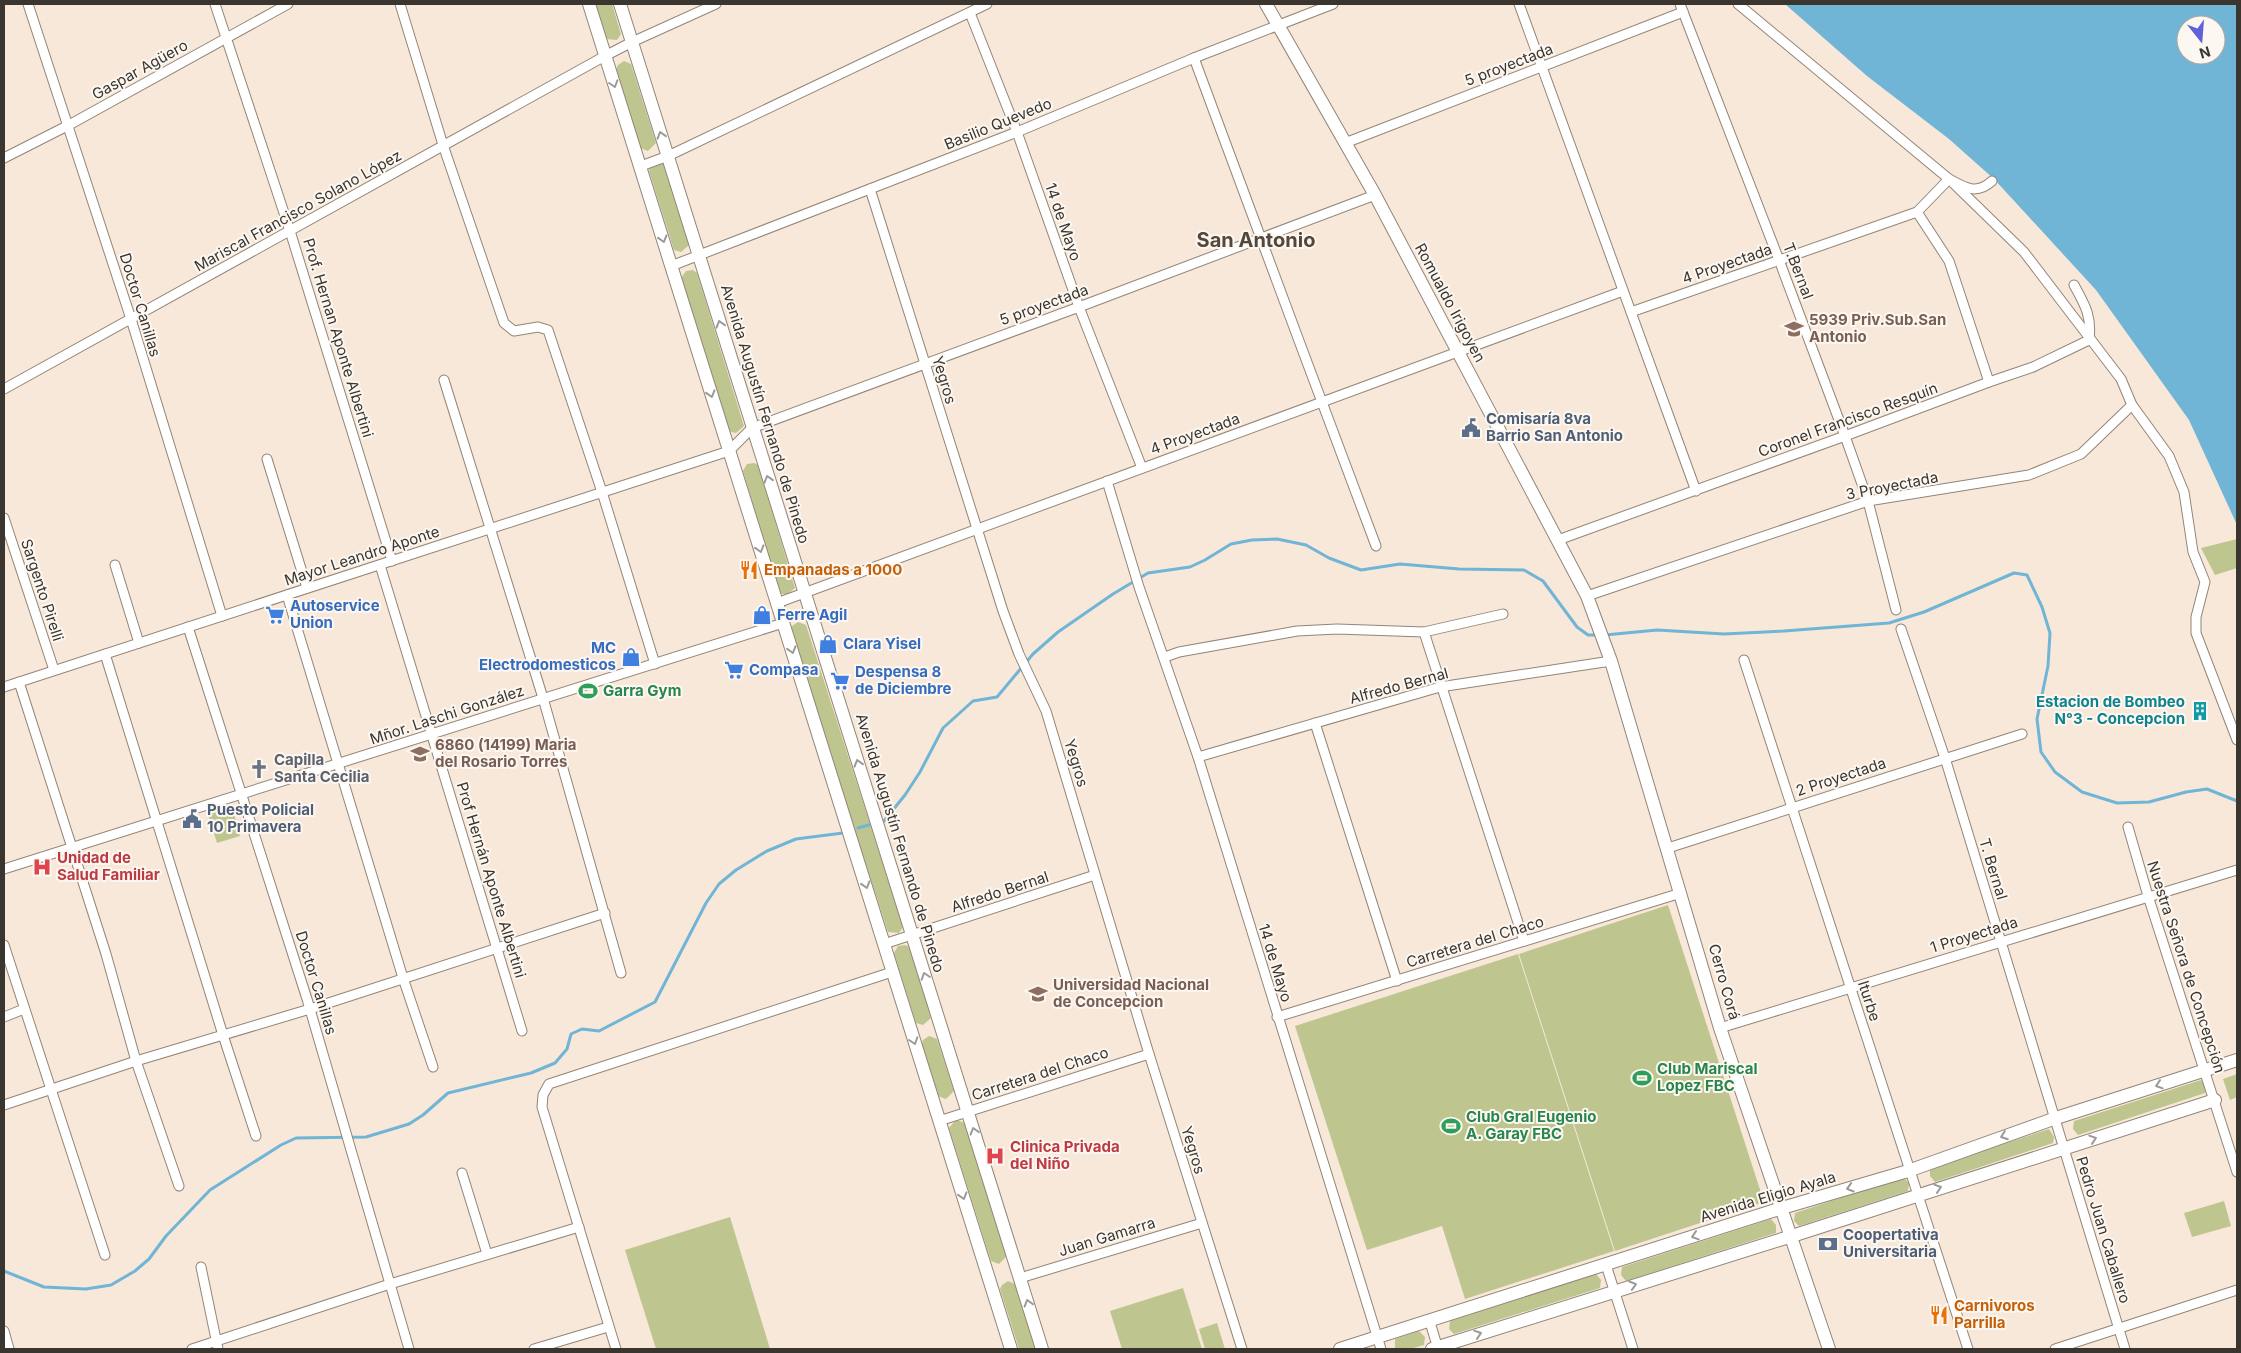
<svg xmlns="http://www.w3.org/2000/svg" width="2241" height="1353" font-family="Inter,sans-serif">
<rect width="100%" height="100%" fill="#f8e8d9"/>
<g fill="#bfc58f">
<polygon points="595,4 612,4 621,34 617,40 606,39"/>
<polygon points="624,61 631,64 656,143 648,151 640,148 616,69 618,65"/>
<polygon points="661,163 665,165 689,245 681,252 674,250 649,171 651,166"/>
<polygon points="693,270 697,273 744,426 736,433 728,431 681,278 686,271"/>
<polygon points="754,463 758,465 795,588 787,595 780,593 743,471 747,464"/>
<polygon points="2237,539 2237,568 2215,575 2201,548"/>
<polygon points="798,622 806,625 807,628 903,927 899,933 888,932 790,630 792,626"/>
<polygon points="232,806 240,836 217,843 208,814"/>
<polygon points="1668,905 1764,1202 1615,1251 1519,954"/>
<polygon points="905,945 910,947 931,1018 923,1025 916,1023 894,953 898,946"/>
<polygon points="1518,954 1614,1251 1465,1299 1442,1226 1367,1250 1295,1026"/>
<polygon points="929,1036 937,1039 954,1091 946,1099 938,1096 922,1044 923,1040"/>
<polygon points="2237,1074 2237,1097 2230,1100 2223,1079"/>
<polygon points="2201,1080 2206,1085 2205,1093 2078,1135 2073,1129 2074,1121"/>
<polygon points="957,1120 965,1123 1007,1256 999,1264 991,1261 949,1128 954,1122"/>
<polygon points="2049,1129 2054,1137 2053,1143 1935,1182 1930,1176 1930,1168"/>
<polygon points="1903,1177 1909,1183 1908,1191 1799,1226 1794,1221 1795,1213"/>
<polygon points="2224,1201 2231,1226 2192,1237 2184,1213"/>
<polygon points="730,1217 770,1349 656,1349 625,1250"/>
<polygon points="1771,1219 1776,1225 1776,1233 1626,1281 1621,1275 1622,1267"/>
<polygon points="1596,1274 1601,1280 1600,1288 1454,1334 1449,1329 1450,1321"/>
<polygon points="1008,1281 1015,1284 1036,1349 1019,1349 1000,1289 1002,1285"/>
<polygon points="1183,1288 1202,1349 1122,1349 1110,1311"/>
<polygon points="1217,1323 1225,1349 1205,1349 1199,1329"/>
<polygon points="1419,1331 1425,1337 1424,1345 1410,1349 1395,1349 1395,1339"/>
</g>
<path fill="#70b4d6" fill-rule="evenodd" d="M1785,4H2237V525L2189,420L2096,290L1994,179L1949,139L1867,76ZM2186,25H2216V55H2186Z"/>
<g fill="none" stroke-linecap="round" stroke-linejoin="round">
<g stroke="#70b4d6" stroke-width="3">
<polyline points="1605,635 1657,630 1724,634 1784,631 1889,623 1924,612 2014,573 2027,575 2042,607 2050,633 2048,666 2037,719 2041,752 2055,772 2082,792 2117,803 2149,802 2186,792 2207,789 2237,801"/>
<polyline points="884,821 905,795 920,772 943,728 973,701 997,697 1033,654 1058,632 1113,594 1148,573 1190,567 1205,560 1231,544 1252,540 1277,539 1306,545 1329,558 1361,570 1400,564 1459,569 1524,570 1543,581 1577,627 1588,635 1599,635"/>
<polyline points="858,828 869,825"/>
<polyline points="4,1271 44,1287 86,1289 111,1285 135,1271 149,1259 166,1236 210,1190 281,1145 296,1138 366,1137 409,1124 423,1115 448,1093 531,1073 555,1063 567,1049 571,1034 582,1029 599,1031 655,1002 706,903 719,884 736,870 767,851 796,839 843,833"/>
</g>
<g stroke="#928577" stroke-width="11">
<g id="street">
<polyline points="28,4 131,319 222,616"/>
<polyline points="215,4 290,231 392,561"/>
<polyline points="400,4 443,145 504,323 514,331 538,327 548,330 602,492 655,664"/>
<polyline points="1519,4 1696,491"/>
<polyline points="1680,4 1779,260 1845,436 1868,501 1896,610"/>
<path d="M1738,4L1949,179C1965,188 1977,195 1992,181"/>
<polyline points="970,13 1017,132 1079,307 1142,468"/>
<path d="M1194,58C1255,220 1314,384 1376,546"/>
<polyline points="1345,143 1683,12"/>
<polyline points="4,158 69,125 288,4"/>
<polyline points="641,166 668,156 987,4"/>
<polyline points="870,189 1003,611 1019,654 1046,711 1149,1054 1242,1349"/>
<polyline points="1917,212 1949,261 1989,382"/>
<polyline points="671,266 1017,132 1194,58 1333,4"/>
<polyline points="1631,312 1917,212 1949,179 2024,252 2121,379 2132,405 2169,456 2184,492 2193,552 2205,582 2196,617 2196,633 2237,740"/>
<polyline points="444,380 543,698 621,973"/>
<polyline points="4,389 605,56 632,42 716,4"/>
<polyline points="267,459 307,588"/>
<polyline points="1107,481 1139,587 1198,757 1381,1349"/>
<polyline points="4,518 54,670"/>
<path d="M1558,540L1845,436L1989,382L2033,367L2089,340C2092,316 2085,305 2074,285"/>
<polyline points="115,565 139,643"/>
<polyline points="380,565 522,1031"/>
<polyline points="287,595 403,978 433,1067"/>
<polyline points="1587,596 1868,501 2029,475 2081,454 2132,405"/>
<polyline points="777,603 1623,291"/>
<polyline points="188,627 307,999 409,1349"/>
<polyline points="1901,629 1945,758 2125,1349"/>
<polyline points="1424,632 1524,941"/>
<polyline points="105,654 223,1035 256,1136"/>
<polyline points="1165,657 1179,652 1297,631 1337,629 1424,632 1503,614"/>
<polyline points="1744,660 1968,1349"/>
<polyline points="19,682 106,954 136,1061 179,1186"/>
<polyline points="4,687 729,451 752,428 1079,307 1375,195"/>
<polyline points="1315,723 1397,981"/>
<polyline points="1198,757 1440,687 1611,661"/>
<polyline points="2128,827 2148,896 2237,1172"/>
<polyline points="1668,848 2022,734"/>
<polyline points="4,869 783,623"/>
<polyline points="884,944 1095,875"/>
<polyline points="4,945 105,1255"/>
<polyline points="4,1017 24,1009"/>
<polyline points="1277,1017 1681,893"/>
<polyline points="1720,1028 2237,870"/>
<polyline points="4,1105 136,1061 310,1009 605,913"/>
<polyline points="939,1121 1149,1054"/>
<polyline points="462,1173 487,1254"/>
<polyline points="1606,1265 1633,1349"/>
<polyline points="201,1267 218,1349"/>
<polyline points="1020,1278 1202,1223"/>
<polyline points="1430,1322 1438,1349"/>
<polyline points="4,1331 9,1349"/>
<polyline points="192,1349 390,1284 579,1227"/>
<polyline points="534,1349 608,1327"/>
<polyline points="616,1349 542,1107 543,1095 549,1084 892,972"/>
<polyline points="2055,1349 2237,1290"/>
</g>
</g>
<g stroke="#928577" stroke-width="14">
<g id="secondary">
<polyline points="589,4 1011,1349"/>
<polyline points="620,4 1042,1349"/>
<polyline points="1266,4 1375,195 1587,596 1611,661 1720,1028 1829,1349"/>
<polyline points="1340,1349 1782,1208 1908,1171 2056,1118 2237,1060"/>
<polyline points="1432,1349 1792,1236 2215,1100"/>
</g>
</g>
<use href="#street" stroke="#fff" stroke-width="9"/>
<use href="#secondary" stroke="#fff" stroke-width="12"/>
</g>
<defs><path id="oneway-chevron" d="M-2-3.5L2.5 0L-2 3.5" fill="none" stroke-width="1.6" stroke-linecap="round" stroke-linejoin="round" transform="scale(1.25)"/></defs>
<g stroke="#9c9a97">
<use href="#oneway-chevron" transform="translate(614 84) rotate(72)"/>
<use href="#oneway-chevron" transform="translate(661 135) rotate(-107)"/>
<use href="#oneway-chevron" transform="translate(663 239) rotate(73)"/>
<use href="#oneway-chevron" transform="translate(720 324) rotate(-107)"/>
<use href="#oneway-chevron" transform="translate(711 394) rotate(73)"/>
<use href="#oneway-chevron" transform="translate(768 479) rotate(-107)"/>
<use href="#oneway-chevron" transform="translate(760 549) rotate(73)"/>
<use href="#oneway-chevron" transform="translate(792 650) rotate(73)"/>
<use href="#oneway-chevron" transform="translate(858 763) rotate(-107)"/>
<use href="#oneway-chevron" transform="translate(866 885) rotate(73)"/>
<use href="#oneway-chevron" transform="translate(925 976) rotate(-108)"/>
<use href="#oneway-chevron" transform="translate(914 1041) rotate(72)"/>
<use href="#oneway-chevron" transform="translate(2159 1085) rotate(162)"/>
<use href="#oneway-chevron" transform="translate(974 1131) rotate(-107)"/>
<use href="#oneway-chevron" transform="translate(2004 1136) rotate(160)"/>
<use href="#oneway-chevron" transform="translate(2093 1139) rotate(-18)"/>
<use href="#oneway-chevron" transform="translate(1850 1188) rotate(163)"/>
<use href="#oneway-chevron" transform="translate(1938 1188) rotate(-18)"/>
<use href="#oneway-chevron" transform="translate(963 1196) rotate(73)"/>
<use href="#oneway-chevron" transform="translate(1695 1236) rotate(162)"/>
<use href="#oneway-chevron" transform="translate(1633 1285) rotate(-17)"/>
<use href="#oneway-chevron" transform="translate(1028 1303) rotate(-107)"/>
<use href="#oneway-chevron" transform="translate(1478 1334) rotate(-18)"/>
</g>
<defs>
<g id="school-bare" transform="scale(1.5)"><path d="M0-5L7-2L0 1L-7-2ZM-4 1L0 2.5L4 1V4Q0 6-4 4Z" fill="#8d6e63" stroke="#fdf7f1" stroke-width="2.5" paint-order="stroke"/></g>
<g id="civic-bare" transform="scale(1.5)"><path d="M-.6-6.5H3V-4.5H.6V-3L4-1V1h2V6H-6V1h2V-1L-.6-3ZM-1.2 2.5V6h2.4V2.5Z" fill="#5c6f8a" stroke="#fdf7f1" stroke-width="2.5" paint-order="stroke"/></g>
<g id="restaurant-bare" transform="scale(1.5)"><path d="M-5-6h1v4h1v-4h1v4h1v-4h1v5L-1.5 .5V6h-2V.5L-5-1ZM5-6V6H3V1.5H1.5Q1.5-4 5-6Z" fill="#e8710a" stroke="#fdf7f1" stroke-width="2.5" paint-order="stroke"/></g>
<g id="supermarket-bare" transform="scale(1.5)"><path d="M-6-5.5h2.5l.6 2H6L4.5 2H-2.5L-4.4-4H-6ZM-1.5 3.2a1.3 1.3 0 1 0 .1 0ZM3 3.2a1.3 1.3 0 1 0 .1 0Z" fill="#3f7fe0" stroke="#fdf7f1" stroke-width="2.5" paint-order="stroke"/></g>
<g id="shop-bare" transform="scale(1.5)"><path d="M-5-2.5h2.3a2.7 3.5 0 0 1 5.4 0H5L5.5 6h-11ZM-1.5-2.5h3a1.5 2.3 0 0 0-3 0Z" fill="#3f7fe0" stroke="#fdf7f1" stroke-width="2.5" paint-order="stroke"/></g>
<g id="stadium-bare" transform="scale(1.5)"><path d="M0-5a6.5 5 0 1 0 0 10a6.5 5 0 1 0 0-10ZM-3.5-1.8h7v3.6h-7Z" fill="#2e9e5b" stroke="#fdf7f1" stroke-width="2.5" paint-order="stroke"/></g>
<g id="building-bare" transform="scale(1.5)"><path d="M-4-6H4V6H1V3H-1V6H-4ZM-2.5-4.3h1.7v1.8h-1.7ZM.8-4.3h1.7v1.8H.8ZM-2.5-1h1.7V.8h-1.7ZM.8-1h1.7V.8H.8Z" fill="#0f9aa8" stroke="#fdf7f1" stroke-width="2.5" paint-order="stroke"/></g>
<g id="church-bare" transform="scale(1.5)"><path d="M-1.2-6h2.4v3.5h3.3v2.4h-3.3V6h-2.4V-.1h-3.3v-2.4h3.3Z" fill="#6b7280" stroke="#fdf7f1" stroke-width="2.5" paint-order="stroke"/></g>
<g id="hospital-bare" transform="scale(1.5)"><path d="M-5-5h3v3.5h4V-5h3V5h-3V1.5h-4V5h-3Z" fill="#e0444e" stroke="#fdf7f1" stroke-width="2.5" paint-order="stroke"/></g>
<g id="university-bare" transform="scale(1.5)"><path d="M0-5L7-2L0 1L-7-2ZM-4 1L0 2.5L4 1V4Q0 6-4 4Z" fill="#8d6e63" stroke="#fdf7f1" stroke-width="2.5" paint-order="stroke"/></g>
<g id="bank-bare" transform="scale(1.5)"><path d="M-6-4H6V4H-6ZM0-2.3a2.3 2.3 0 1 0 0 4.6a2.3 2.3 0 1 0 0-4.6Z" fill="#5c6f8a" stroke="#fdf7f1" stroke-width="2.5" paint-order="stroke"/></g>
</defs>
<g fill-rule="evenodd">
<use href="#school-bare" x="1794" y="329"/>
<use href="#civic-bare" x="1471" y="428"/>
<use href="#restaurant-bare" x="749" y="570"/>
<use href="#supermarket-bare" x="275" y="615"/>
<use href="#shop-bare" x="762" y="615"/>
<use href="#shop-bare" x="828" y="644"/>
<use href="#shop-bare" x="631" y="657"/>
<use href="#supermarket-bare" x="734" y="670"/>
<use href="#supermarket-bare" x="840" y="681"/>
<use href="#stadium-bare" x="588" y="691"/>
<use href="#building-bare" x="2200" y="711"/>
<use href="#school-bare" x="420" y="754"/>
<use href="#church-bare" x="259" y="769"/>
<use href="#civic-bare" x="192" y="819"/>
<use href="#hospital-bare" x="42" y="867"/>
<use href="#university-bare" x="1038" y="994"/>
<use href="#stadium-bare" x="1642" y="1078"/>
<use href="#stadium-bare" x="1451" y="1126"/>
<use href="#hospital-bare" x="995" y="1156"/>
<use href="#bank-bare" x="1828" y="1244"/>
<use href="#restaurant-bare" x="1939" y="1315"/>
</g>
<g text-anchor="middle" stroke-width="4" stroke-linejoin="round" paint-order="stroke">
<g font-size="15" fill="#3a352f" stroke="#fdf7f1">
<text transform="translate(1509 65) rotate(-21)" y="5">5 proyectada</text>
<text transform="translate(140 70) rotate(-29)" y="5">Gaspar Agüero</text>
<text transform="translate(998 124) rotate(-22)" y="5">Basilio Quevedo</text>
<text transform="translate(298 211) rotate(-29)" y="5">Mariscal Francisco Solano López</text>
<text transform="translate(1063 222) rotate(71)" y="5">14 de Mayo</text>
<text transform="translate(1727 264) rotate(-19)" y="5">4 Proyectada</text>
<text transform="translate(1798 271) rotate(69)" y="5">T.Bernal</text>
<text transform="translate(1450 303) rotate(62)" y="5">Romualdo Irigoyen</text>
<text transform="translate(140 305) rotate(73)" y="5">Doctor Canillas</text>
<text transform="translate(1044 305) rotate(-20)" y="5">5 proyectada</text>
<text transform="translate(338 338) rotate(73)" y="5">Prof. Hernan Aponte Albertini</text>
<text transform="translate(944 380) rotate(73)" y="5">Yegros</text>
<text transform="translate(765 414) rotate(73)" y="5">Avenida Augustín Fernando de Pinedo</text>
<text transform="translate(1848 420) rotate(-20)" y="5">Coronel Francisco Resquín</text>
<text transform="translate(1195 434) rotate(-20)" y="5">4 Proyectada</text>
<text transform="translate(1892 486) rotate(-11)" y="5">3 Proyectada</text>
<text transform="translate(362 556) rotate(-18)" y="5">Mayor Leandro Aponte</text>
<text transform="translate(42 590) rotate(72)" y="5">Sargento Pirelli</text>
<text transform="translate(1399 686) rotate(-15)" y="5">Alfredo Bernal</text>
<text transform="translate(447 715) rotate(-18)" y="5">Mñor. Laschi González</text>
<text transform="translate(1076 763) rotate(73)" y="5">Yegros</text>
<text transform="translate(1841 777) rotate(-18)" y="5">2 Proyectada</text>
<text transform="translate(900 843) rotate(73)" y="5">Avenida Augustín Fernando de Pinedo</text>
<text transform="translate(1993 869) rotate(73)" y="5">T. Bernal</text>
<text transform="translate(491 880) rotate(73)" y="5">Prof Hernán Aponte Albertini</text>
<text transform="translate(1000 892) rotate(-18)" y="5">Alfredo Bernal</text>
<text transform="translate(1974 935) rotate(-17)" y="5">1 Proyectada</text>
<text transform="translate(1475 942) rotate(-17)" y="5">Carretera del Chaco</text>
<text transform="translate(1275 963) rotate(73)" y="5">14 de Mayo</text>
<text transform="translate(2186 967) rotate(72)" y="5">Nuestra Señora de Concepción</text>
<text transform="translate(1724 982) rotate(74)" y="5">Cerro Corá</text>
<text transform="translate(316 983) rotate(73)" y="5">Doctor Canillas</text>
<text transform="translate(1869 1001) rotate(72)" y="5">Iturbe</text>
<text transform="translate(1040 1074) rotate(-18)" y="5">Carretera del Chaco</text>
<text transform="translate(1193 1150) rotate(73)" y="5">Yegros</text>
<text transform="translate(1768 1197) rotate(-17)" y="5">Avenida Eligio Ayala</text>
<text transform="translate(2103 1230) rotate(73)" y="5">Pedro Juan Caballero</text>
<text transform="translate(1107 1237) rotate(-17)" y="5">Juan Gamarra</text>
</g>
<g font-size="15" font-weight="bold" fill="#785e54" stroke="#fdf7f1" text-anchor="start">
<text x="1809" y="325">5939 Priv.Sub.San<tspan x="1809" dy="17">Antonio</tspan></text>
<text x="435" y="750">6860 (14199) Maria<tspan x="435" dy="17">del Rosario Torres</tspan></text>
<text x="1053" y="990">Universidad Nacional<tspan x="1053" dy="17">de Concepcion</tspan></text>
</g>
<g font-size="15" font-weight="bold" fill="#4e5e75" stroke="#fdf7f1" text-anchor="start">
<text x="1486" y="424">Comisaría 8va<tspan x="1486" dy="17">Barrio San Antonio</tspan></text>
<text x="207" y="815">Puesto Policial<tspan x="207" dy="17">10 Primavera</tspan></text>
<text x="1843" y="1240">Coopertativa<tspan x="1843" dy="17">Universitaria</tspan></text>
</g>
<g font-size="15" font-weight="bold" fill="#c56008" stroke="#fdf7f1" text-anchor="start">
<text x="764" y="575">Empanadas a 1000</text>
<text x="1954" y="1311">Carnivoros<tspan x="1954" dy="17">Parrilla</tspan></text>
</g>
<g font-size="15" font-weight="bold" fill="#366cbe" stroke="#fdf7f1" text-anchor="start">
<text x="290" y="611">Autoservice<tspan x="290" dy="17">Union</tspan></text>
<text x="777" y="620">Ferre Agil</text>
<text x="843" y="649">Clara Yisel</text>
<text x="616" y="653" text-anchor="end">MC<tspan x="616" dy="17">Electrodomesticos</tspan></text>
<text x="749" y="675">Compasa</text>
<text x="855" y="677">Despensa 8<tspan x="855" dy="17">de Diciembre</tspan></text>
</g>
<g font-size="15" font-weight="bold" fill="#27864d" stroke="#fdf7f1" text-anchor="start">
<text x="603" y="696">Garra Gym</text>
<text x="1657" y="1074">Club Mariscal<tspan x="1657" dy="17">Lopez FBC</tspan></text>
<text x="1466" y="1122">Club Gral Eugenio<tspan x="1466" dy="17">A. Garay FBC</tspan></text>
</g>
<g font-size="15" font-weight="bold" fill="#0d838f" stroke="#fdf7f1" text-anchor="end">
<text x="2185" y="707">Estacion de Bombeo<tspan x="2185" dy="17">N°3 - Concepcion</tspan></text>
</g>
<g font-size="15" font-weight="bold" fill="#5b616d" stroke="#fdf7f1" text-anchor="start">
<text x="274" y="765">Capilla<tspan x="274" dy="17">Santa Cecilia</tspan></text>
</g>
<g font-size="15" font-weight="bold" fill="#be3a42" stroke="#fdf7f1" text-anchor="start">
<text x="57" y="863">Unidad de<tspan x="57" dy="17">Salud Familiar</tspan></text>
<text x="1010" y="1152">Clinica Privada<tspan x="1010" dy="17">del Niño</tspan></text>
</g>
<g font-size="20" font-weight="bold" fill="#54483b" stroke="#fdf7f1">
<text x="1256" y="247">San Antonio</text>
</g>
</g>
<rect width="2241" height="1353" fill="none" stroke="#3a352f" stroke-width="10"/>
<g transform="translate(2201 40) rotate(163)"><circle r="24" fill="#fdf7f1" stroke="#afa9a3"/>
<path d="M0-4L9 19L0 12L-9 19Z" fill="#6061d9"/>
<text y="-8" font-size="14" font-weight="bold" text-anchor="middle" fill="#3a352f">N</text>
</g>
</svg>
